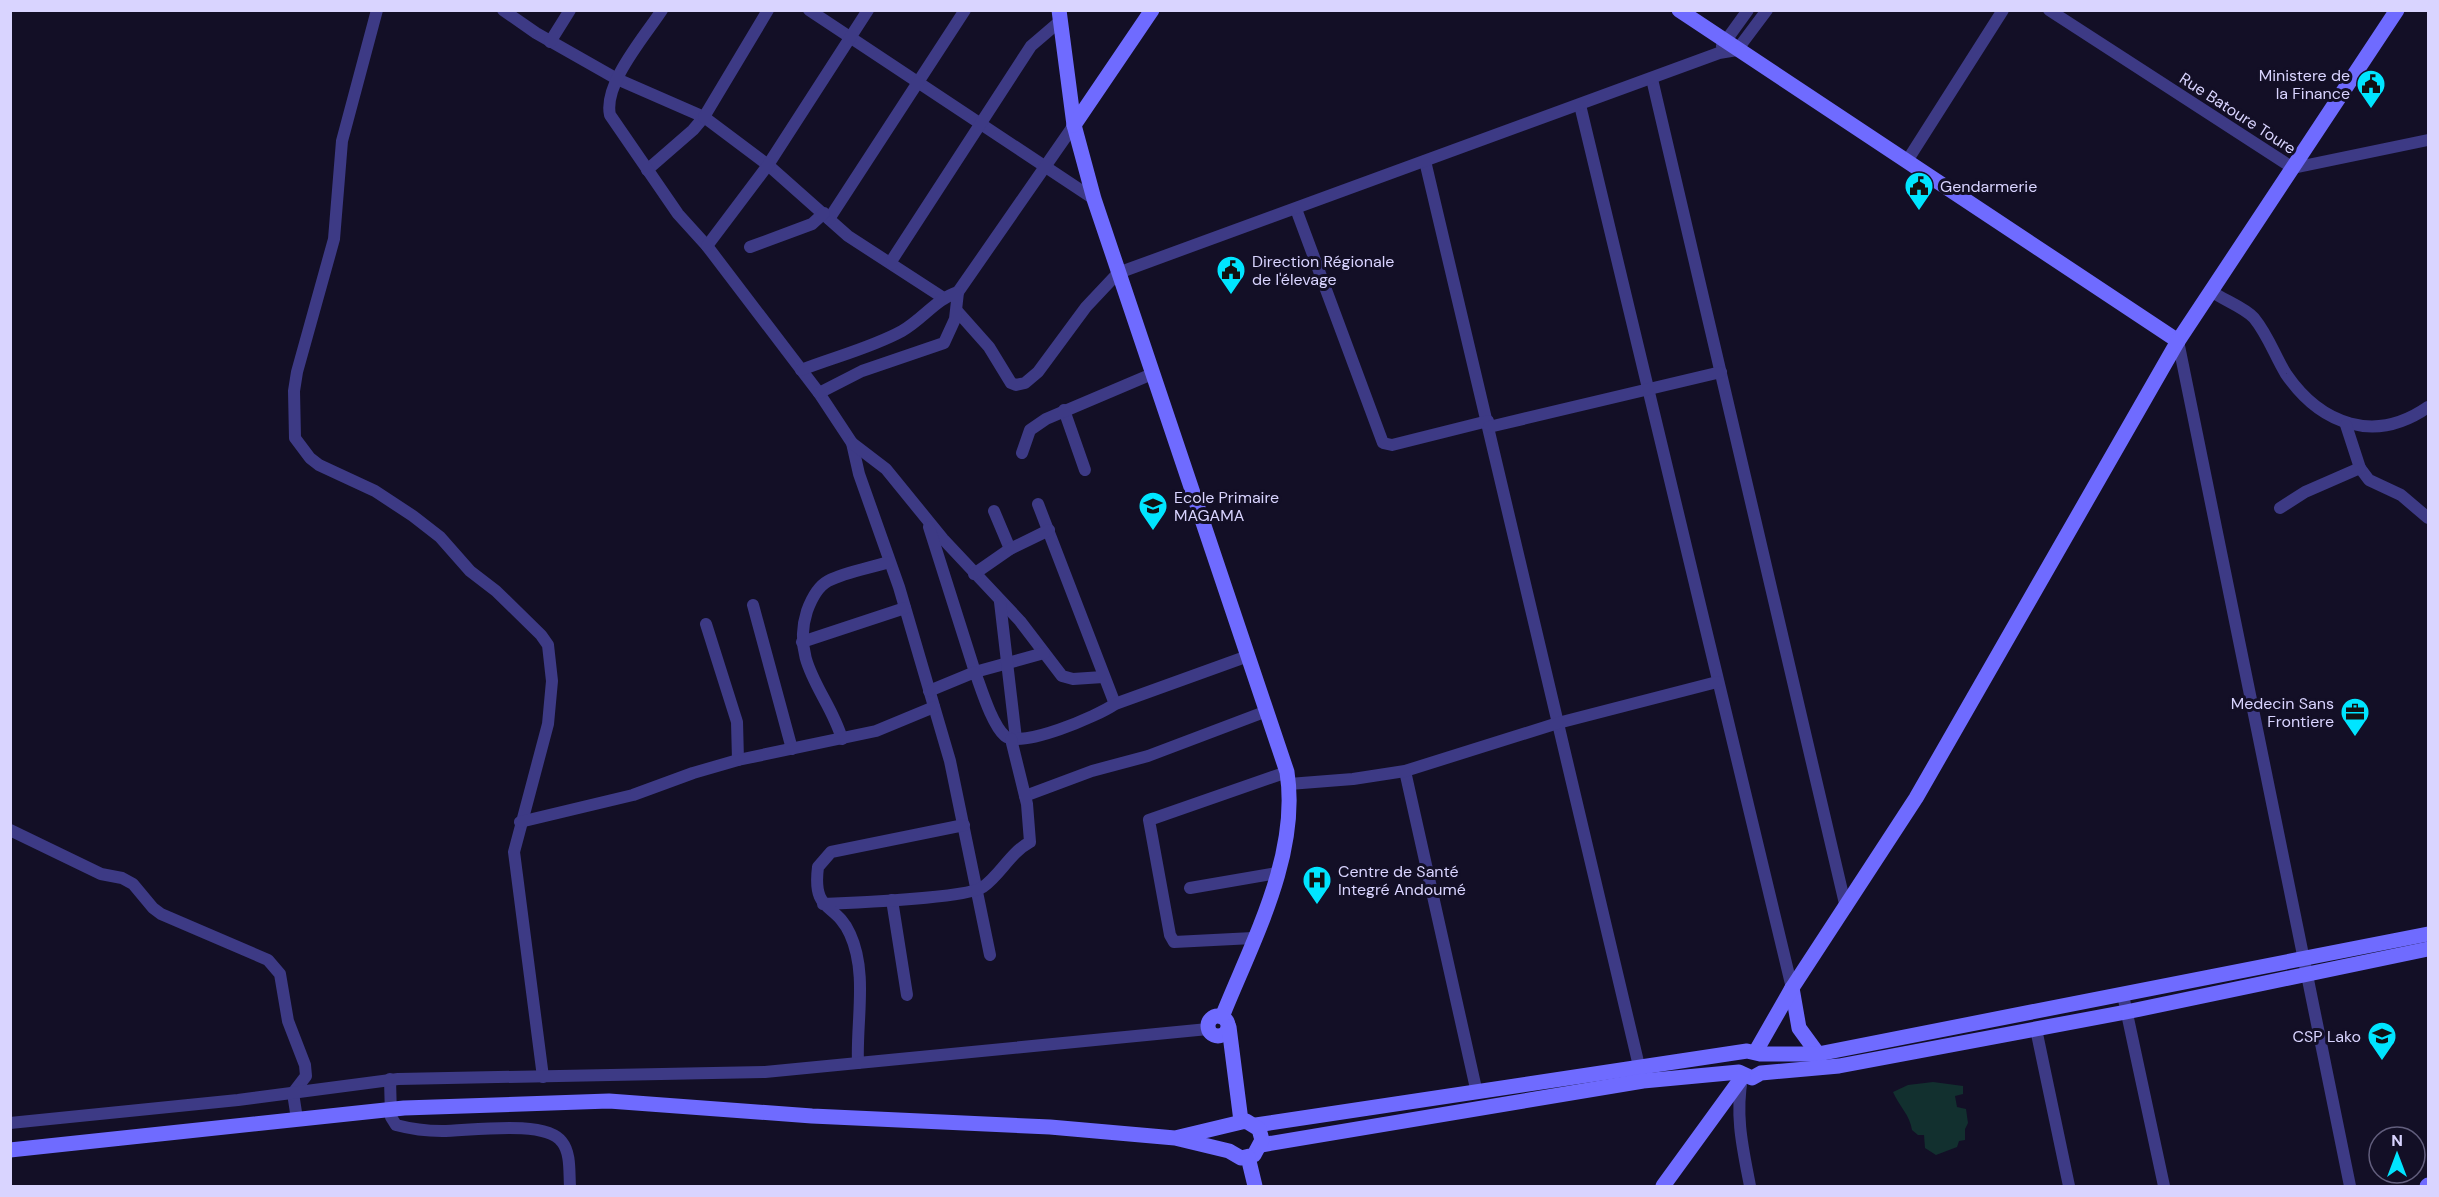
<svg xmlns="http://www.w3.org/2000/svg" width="2439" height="1197" font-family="'DM Sans',sans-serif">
<rect width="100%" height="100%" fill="#130f26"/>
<path fill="#12302f" d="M1933,1082L1963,1086V1094L1955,1096L1957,1107L1966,1109L1968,1123L1965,1129V1140L1959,1141L1957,1147L1936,1155L1925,1148L1924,1135H1918L1912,1130C1910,1115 1899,1106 1893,1092L1908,1085Z"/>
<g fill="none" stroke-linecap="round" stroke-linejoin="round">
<g stroke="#3d3a85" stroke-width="12">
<polyline points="377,10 342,141 334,239 297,372 294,391 295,438 310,458 319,465 375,491 413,516 440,537 470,571 496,591 541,635 548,645 552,681 548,724 514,852 543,1077"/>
<polyline points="503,10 536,33 617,79 704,117 693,130 647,170"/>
<path d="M662,10C645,36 603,84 610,115L678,214L707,246L819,393L852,443L859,474L899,587L950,761L990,955"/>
<polyline points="768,10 704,117 768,165 848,236 942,297"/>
<polyline points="809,10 1094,199"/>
<polyline points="2049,10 2293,168 2428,140"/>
<polyline points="550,42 570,10"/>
<polyline points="1722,46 1748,10"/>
<polyline points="1652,79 1846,908"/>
<polyline points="1580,105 1792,988"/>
<polyline points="1425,161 1639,1066"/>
<polyline points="1907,161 2003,10"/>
<polyline points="1296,209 1383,443 1392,445 1488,421"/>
<polyline points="829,219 965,10"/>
<polyline points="707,246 768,165 868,10"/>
<polyline points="750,247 812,224 824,213"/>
<polyline points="892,264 892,260 1031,46 1059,22"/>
<path d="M2211,291C2223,300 2244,307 2254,318C2268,335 2275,356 2286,374C2321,425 2375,444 2428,407"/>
<polyline points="958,292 1074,125"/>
<polyline points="957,311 989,347 1011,383 1016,385 1025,383 1038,372 1086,307 1118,273 1719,53 1737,50 1767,10"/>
<polyline points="2178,341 2350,1186"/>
<path d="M801,370C834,357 871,348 902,331C923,319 936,299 958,292L955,319L944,343L862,371L819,393"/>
<polyline points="1064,410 1085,470"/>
<polyline points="1489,427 1721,372"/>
<polyline points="852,443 886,469 943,539 1020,621 1062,676 1073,679 1103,677"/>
<polyline points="1022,453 1030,430 1046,419 1152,374"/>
<polyline points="2360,468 2369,480 2401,495 2428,518"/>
<polyline points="1038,504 1115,704"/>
<polyline points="2280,508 2305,492 2360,468 2346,425"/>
<polyline points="994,511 1010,549"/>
<polyline points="929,527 975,672 1044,653"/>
<polyline points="974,574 1010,549 1049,530"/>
<polyline points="1000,602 1016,739"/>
<polyline points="753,605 792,749"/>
<polyline points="706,624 737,722 738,760"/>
<polyline points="802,642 905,608"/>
<path d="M929,691L975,672C981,688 992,725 1005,736C1021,749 1098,716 1115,704L1248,656"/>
<path d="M842,739C829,694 790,664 807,611C811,600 817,587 828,581C845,572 870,568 889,562"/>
<polyline points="1405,771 1477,1093"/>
<polyline points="1289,784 1353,779 1405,771 1558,723 1717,682"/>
<polyline points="1025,796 1092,771 1148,756 1267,711"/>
<polyline points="520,822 633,795 693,773 738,760 876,731 934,707"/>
<polyline points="10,830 101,874 122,878 133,884 153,908 161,914 268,960 280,974 288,1021 305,1065 306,1076 293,1093 297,1119"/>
<polyline points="1190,888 1277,873"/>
<polyline points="892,900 907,995"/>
<path d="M823,904C849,903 968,898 983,887C1001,874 1010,853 1030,842L1027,804L1011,739"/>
<polyline points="1253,938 1174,942 1170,935 1149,820 1287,772"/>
<polyline points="2123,995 2164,1186"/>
<polyline points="2036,1029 2069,1186"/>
<path d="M858,1063C856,1022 868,973 850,934C836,902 812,914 818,867L831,852L964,825"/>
<path d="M1742,1078C1735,1117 1743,1149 1750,1186"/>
<path d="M390,1079L391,1117L396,1125C411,1129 426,1131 442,1131C469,1131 546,1119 562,1142C571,1153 569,1173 570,1186"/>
<polyline points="10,1123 238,1100 398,1079 765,1072 1208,1029"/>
</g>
<g stroke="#6f6bff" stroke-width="15">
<path d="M1059,10L1074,125L1094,199L1287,772C1300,855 1252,942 1222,1017"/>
<polyline points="1679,10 2178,341"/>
<polyline points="1074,125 1152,10"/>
<polyline points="1792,988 1799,1028 1818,1054"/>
<circle cx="1218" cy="1026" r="10"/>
<polyline points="1229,1027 1241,1121"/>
<polyline points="1756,1051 1792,988 1916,798 2178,341 2397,10"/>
<polyline points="1256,1125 1747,1051 1760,1054 1818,1054 2428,934"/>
<polyline points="1261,1145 1643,1081 1739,1072 1752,1078 1761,1073 1839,1066 2126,1012 2428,949"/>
<polyline points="10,1150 404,1108 609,1101 812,1116 1050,1127 1175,1138 1229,1151 1241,1158 1254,1155 1262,1140 1259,1129 1246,1121 1175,1138"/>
<polyline points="1248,1157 1255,1186"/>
<polyline points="1663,1186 1743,1076"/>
<polyline points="2427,1186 2428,1185"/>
</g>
</g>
<defs>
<g id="civic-pin" transform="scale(1.5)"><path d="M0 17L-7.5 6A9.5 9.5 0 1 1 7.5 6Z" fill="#00e5ff" stroke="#130f26"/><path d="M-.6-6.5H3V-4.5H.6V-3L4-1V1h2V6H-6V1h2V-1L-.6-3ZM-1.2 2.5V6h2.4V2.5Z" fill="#111"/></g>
<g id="school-pin" transform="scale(1.5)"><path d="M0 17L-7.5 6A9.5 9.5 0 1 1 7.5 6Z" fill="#00e5ff" stroke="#130f26"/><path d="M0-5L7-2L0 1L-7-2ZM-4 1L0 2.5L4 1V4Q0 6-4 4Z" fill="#111"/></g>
<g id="office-pin" transform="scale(1.5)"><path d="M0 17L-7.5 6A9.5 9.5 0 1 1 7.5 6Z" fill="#00e5ff" stroke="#130f26"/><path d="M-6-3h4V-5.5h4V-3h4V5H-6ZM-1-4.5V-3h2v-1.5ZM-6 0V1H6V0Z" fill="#111"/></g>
<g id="hospital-pin" transform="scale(1.5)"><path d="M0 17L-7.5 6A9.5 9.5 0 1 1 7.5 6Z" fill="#00e5ff" stroke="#130f26"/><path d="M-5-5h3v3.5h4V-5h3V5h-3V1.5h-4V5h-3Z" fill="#111"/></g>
</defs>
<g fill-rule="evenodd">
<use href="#civic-pin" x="2371" y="84"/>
<use href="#civic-pin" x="1919" y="186"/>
<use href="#civic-pin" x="1231" y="270"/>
<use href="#school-pin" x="1153" y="506"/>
<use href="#office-pin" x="2355" y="712"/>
<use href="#hospital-pin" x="1317" y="880"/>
<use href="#school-pin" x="2382" y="1036"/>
</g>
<g text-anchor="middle" stroke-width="6" stroke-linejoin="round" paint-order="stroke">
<g font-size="16" fill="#d9d4ff" stroke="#130f26" text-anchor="start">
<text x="2350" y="81" text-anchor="end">Ministere de<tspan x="2350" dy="18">la Finance</tspan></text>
<text x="1940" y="192">Gendarmerie</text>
<text x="1252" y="267">Direction Régionale<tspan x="1252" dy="18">de l'élevage</tspan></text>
<text x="1174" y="503">Ecole Primaire<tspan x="1174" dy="18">MAGAMA</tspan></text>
<text x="2334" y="709" text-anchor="end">Medecin Sans<tspan x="2334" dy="18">Frontiere</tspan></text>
<text x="1338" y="877">Centre de Santé<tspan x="1338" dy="18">Integré Andoumé</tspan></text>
<text x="2361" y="1042" text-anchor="end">CSP Lako</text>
</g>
<g font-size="16" fill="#d9d4ff" stroke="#130f26">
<text transform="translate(2238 113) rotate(33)" y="6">Rue Batoure Toure</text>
</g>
</g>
<rect width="2439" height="1197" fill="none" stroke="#d9d4ff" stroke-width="24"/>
<g transform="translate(2397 1155)"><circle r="28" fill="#130f26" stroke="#625e7d" stroke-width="1.5"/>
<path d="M0-4.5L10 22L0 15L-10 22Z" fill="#00e5ff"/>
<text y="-9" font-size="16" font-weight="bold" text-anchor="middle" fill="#d9d4ff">N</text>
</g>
</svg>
